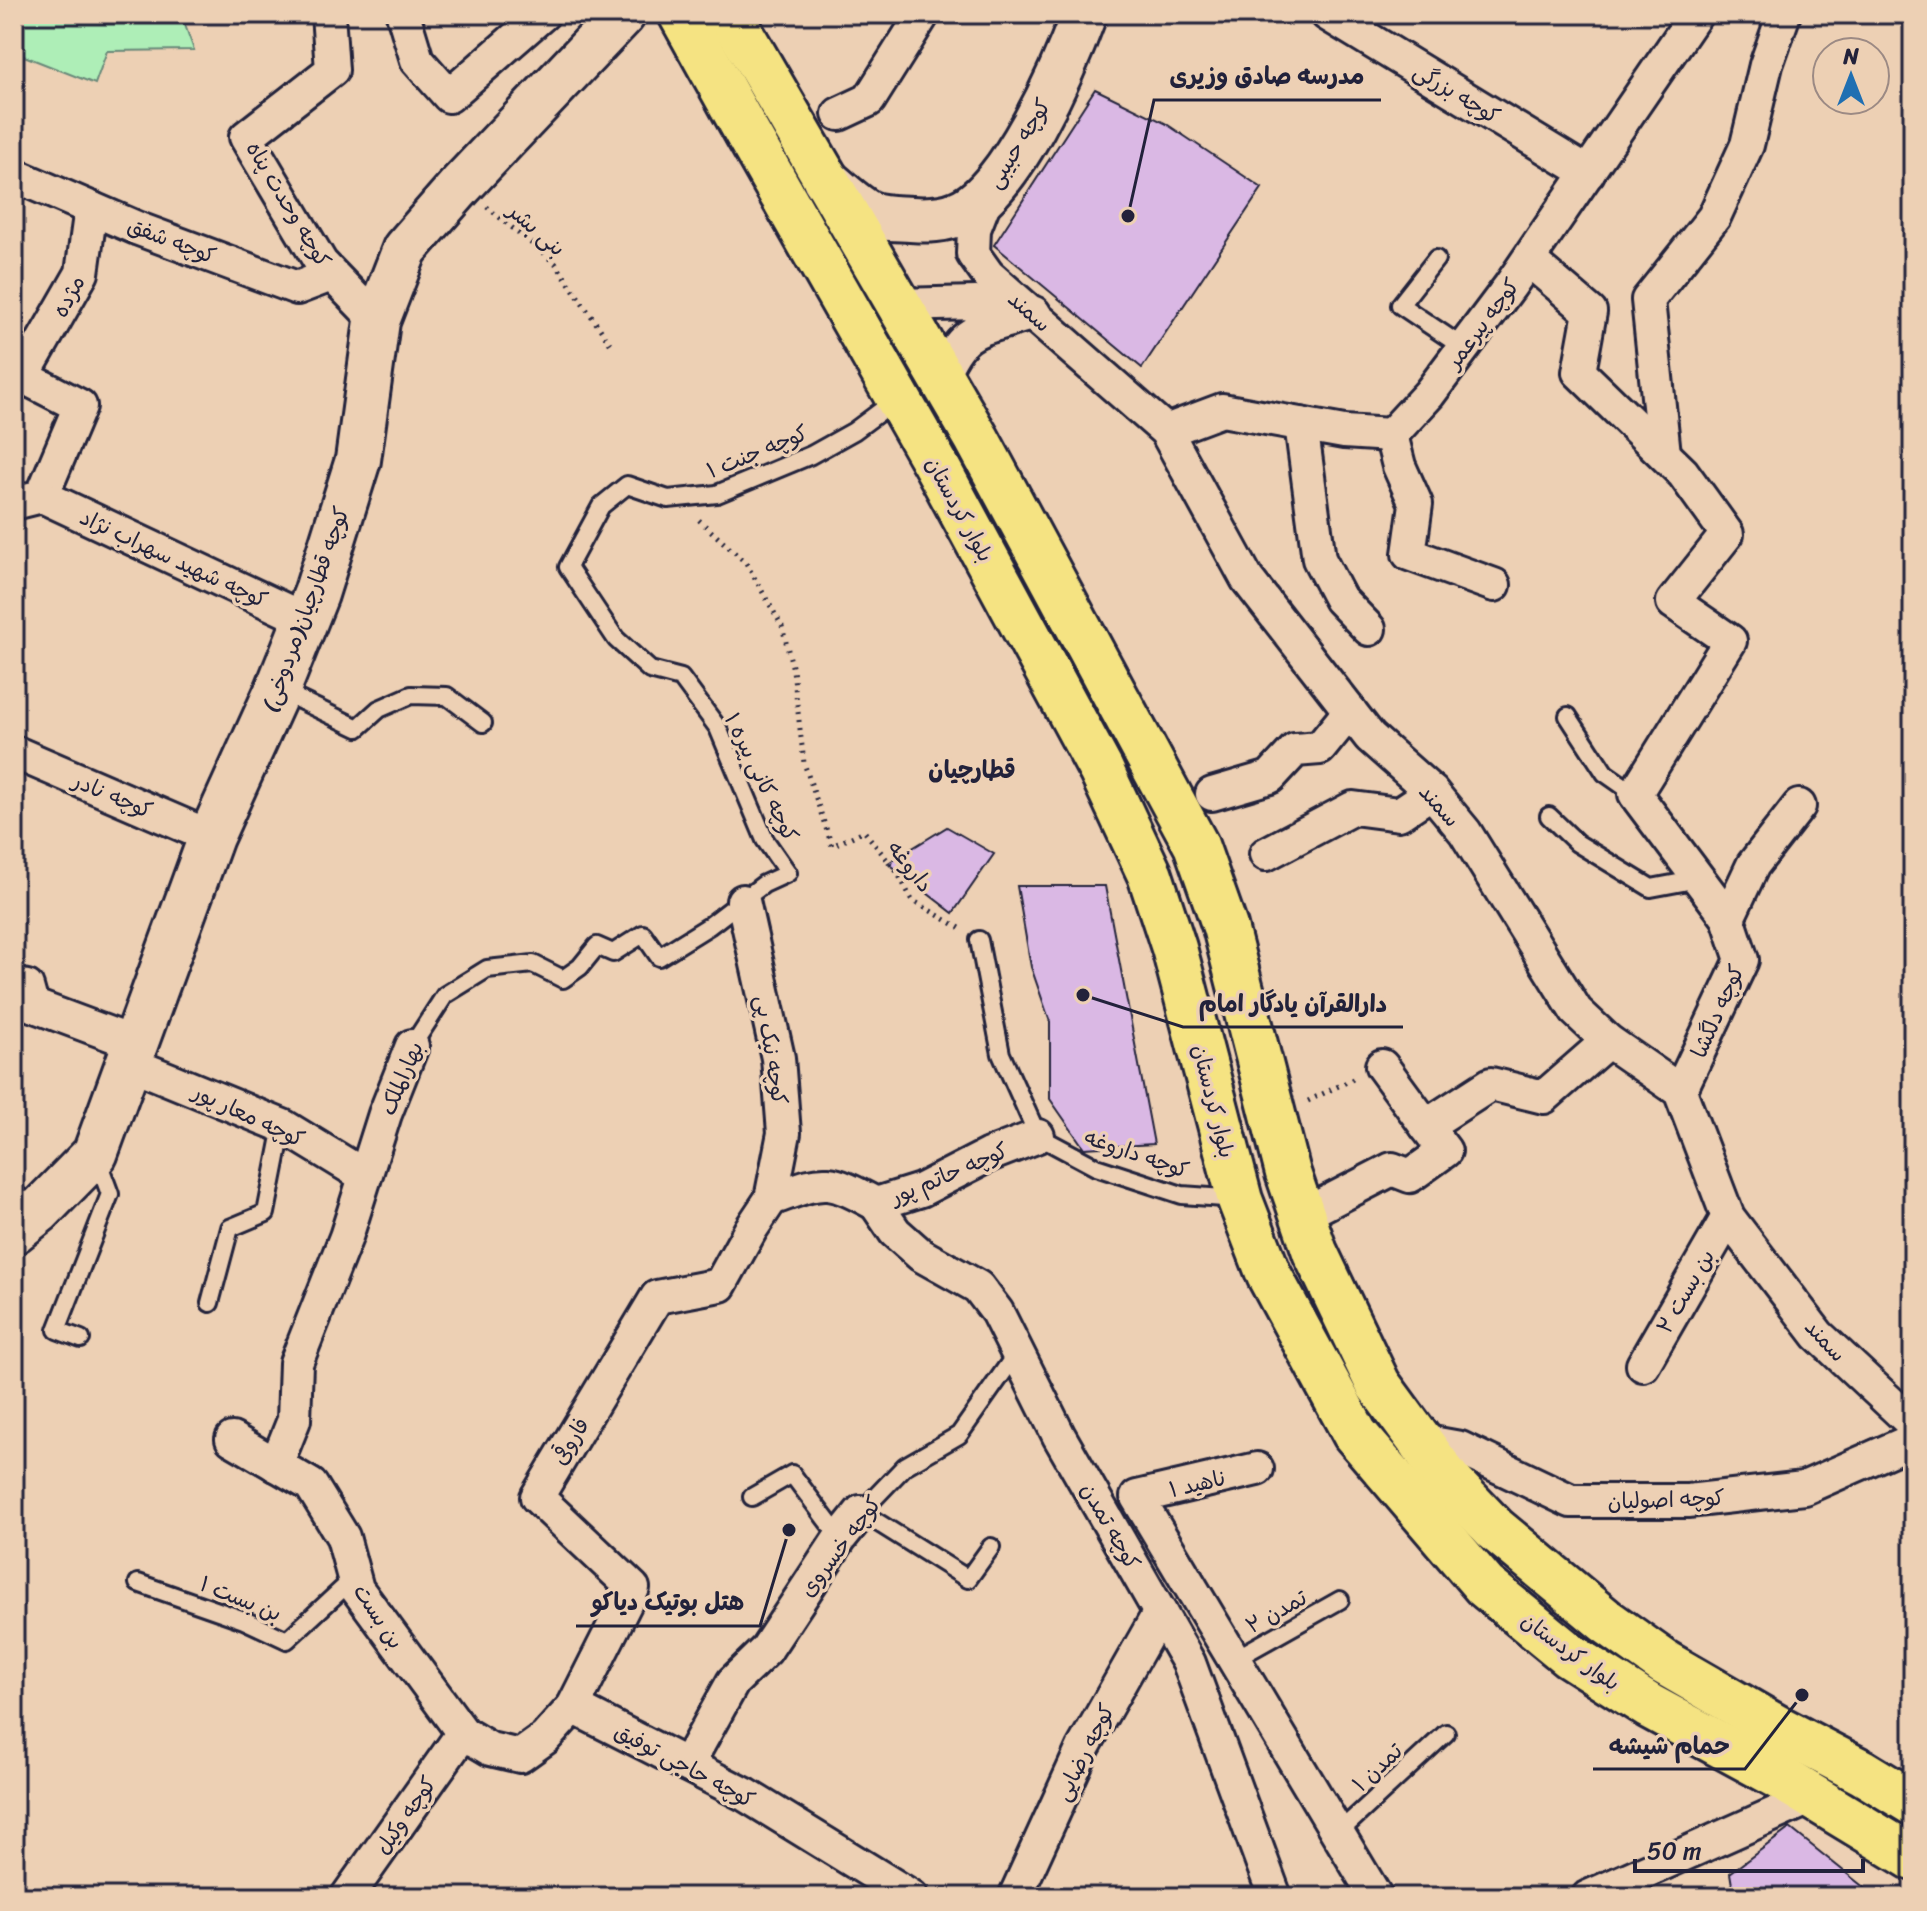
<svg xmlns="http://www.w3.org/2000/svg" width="1927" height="1911" font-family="Sriracha,'Playpen Sans Arabic',sans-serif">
<rect width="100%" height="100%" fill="#edd0b4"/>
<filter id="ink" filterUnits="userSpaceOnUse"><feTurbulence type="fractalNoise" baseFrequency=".0125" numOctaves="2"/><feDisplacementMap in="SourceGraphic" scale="16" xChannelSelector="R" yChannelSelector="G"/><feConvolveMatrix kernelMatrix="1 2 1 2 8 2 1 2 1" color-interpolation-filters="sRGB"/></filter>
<g filter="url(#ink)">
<polygon fill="#aeeeb7" stroke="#688879" stroke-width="2" points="18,14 181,14 194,50 107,51 95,84 14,52 14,23"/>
<g fill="#dab8e4" stroke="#22223b" stroke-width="2">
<polygon points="1095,89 1165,123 1262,188 1142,368 994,245"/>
<polygon points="947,827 994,854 953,913 888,863"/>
<polygon points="1017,886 1105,886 1154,1144 1084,1148 1050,1099 1050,1022 1031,967"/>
<polygon points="1790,1828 1876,1897 1734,1897 1730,1873"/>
</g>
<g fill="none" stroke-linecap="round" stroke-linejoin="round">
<g stroke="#22223b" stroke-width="22">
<g id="lane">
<polyline points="1436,259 1400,305 1464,348"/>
<polyline points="281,691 358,728 379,709 411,695 447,696 483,723"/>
<polyline points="1568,716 1605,773 1635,794"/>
<polyline points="1549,816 1577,843 1651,888 1699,879"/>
<polyline points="979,940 1001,1054 1038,1136 1096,1167 1182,1195 1238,1199"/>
<polyline points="412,1046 445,995 487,969 533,964 563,979 580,967 597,946 613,953 643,934 659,957 709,926 764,884 788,873 765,840 718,728 681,678 650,670 616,639 568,567 601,506 627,485 668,499 717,494 811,455 854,431 897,399"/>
<polyline points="14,1193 38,1210"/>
<polyline points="210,1303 230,1228 266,1213 283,1126"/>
<polyline points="81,1339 57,1330 110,1194 96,1156"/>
<polyline points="752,1497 792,1474 840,1538"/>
<polyline points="991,1547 968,1579 861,1512 905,1466 959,1435 1018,1351"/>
<polyline points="138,1583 244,1620 287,1640 354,1578"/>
<polyline points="1233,1660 1340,1600"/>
<polyline points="1337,1834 1446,1733"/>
</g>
</g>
<g stroke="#22223b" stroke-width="38">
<g id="street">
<polyline points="328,14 332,70 246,137 321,263 377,321"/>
<polyline points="403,14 417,60 449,96 543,14"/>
<polyline points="1327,14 1588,173"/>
<polyline points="839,114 869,100 923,14"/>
<polyline points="14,175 139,229 297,288 331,275"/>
<polyline points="988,193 974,229 973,254 988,275 1166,431 1247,579 1370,737 1432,792 1465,832 1576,1011 1608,1041 1680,1091 1728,1217 1818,1335 1913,1424"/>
<polyline points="1529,260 1590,312 1579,372 1683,473 1727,534 1673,602 1730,641 1635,794 1728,918"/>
<polyline points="898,305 976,303 999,310 1034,313"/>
<polyline points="14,372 80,406 42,496"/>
<polyline points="23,376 82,273 91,208"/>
<path d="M942,376C963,327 977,331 1024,316"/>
<polyline points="1301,424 1319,559 1340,599 1369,629"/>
<polyline points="1166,431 1222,410 1344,432 1391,435 1429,394 1510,286 1696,14"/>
<polyline points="1391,435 1399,466 1416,504 1409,554 1494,585"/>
<polyline points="1664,454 1648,300 1714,217 1747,145 1766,65 1784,14"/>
<polyline points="42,496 306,620"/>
<polyline points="14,503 42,496"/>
<polyline points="14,752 211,837"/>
<polyline points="1212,794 1270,777 1295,750 1320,748 1350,711"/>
<polyline points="1266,854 1353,808 1399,814 1432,792"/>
<polyline points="14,984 27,987 32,1005 134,1043"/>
<polyline points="129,1063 283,1126 365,1176"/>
<polyline points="1382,1066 1426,1126"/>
<polyline points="1680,1091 1742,960 1728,918 1753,865 1799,806"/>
<path d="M771,1199C825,1180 824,1176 876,1204L921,1190L989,1155L1038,1136"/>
<polyline points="876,1204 895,1232 921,1255 978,1287 997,1312 1059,1436 1189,1663 1275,1897"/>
<polyline points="1303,1215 1392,1169 1410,1176 1445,1151 1426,1126 1491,1084 1544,1097 1608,1041"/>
<polyline points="1643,1365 1728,1217"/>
<polyline points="232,1439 311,1485 343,1537 357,1589 463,1733 490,1749 520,1756 545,1738 573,1707 746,1795 912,1897"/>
<polyline points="1421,1441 1460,1448 1571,1501 1688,1501 1804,1488 1913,1440"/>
<polyline points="276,1465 294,1420 296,1363 346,1237 385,1114 412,1046"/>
<polyline points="1257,1469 1137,1497 1376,1897"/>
<polyline points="573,1707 633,1588 537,1497 657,1297 720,1285 751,1229 771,1199 784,1133 778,1058 743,901"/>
<polyline points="687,1765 733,1682 766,1650 840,1538 861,1512"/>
<polyline points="347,1897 463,1733"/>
<polyline points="1015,1897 1083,1748 1160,1612"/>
<polyline points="1588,1897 1810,1798"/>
</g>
</g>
<g stroke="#22223b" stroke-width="50">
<g id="secondary">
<path d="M825,179C838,190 853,205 868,213C881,219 897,218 911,219C927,220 944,220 959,213C1011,192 1065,66 1084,14"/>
<polyline points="14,1231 39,1211 95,1154 211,837 278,689 316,594 358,460 377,321 405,249 461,185 623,14"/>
</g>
</g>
<g stroke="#22223b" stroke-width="50">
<g id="primary">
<polyline points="681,14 747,133 936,465 1101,770 1150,875 1174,948 1240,1200 1269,1275 1355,1434 1485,1586 1569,1655 1649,1706 1778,1776 1913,1858"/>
<polyline points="730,14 977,439 1196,845 1225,927 1288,1173 1315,1252 1378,1384 1449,1481 1495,1529 1606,1621 1665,1663 1776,1727 1862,1772 1913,1803"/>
</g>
</g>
<g stroke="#22223b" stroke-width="5" stroke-dasharray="2 6" stroke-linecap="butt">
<polyline points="487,207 556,264 611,345"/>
<polyline points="699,520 746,563 782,626 793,670 804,763 832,846 864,831 897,872 912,900 960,928"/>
<polyline points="1308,1101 1357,1077"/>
</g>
<use href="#lane" stroke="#edd0b4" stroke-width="16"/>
<use href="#street" stroke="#edd0b4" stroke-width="32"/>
<use href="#secondary" stroke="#edd0b4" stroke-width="44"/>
<use href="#primary" stroke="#f5e382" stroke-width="44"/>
</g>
</g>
<g text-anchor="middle" stroke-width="7" stroke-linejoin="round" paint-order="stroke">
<g font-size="22" fill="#22223b" stroke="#edd0b4">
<text transform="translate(1457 93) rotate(31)" y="8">کوچه بزرگی</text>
<text transform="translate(1018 143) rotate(-58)" y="8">کوچه حبیبی</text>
<text transform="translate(289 204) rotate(59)" y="8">کوچه وحدت پناه</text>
<text transform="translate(537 229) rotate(41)" y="8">بنی بشر</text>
<text transform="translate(172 240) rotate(21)" y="8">کوچه شفق</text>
<text transform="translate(68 296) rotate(-62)" y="8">مژده</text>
<text transform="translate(1030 311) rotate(42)" y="8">سمند</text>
<text transform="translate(1482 323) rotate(-53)" y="8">کوچه پیرعمر</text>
<text transform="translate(757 451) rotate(-22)" y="8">کوچه جنت ۱</text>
<text transform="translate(960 509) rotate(61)" y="8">بلوار کردستان</text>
<text transform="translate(174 558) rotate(25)" y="8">کوچه شهید سهراب نژاد</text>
<text transform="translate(305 609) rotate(-70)" y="8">کوچه قطارچیان(مردوخی)</text>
<text transform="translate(762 777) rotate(64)" y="8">کوچه کانی پیره ۱</text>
<text transform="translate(113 795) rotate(23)" y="8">کوچه نادر</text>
<text transform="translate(1440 805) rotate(48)" y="8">سمند</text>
<text transform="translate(911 866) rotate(52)" y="8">داروغه</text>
<text transform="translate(1717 1011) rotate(-66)" y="8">کوچه دلگشا</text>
<text transform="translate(772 1050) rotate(81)" y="8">کوچه نیک پی</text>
<text transform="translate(401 1078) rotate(-67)" y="8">بهارالملک</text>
<text transform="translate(1214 1101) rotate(76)" y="8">بلوار کردستان</text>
<text transform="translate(249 1115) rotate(25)" y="8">کوچه معار پور</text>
<text transform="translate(1137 1153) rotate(19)" y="8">کوچه داروغه</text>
<text transform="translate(949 1173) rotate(-23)" y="8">کوچه حاتم پور</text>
<text transform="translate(1685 1291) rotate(-60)" y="8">بن بست ۲</text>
<text transform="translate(1826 1340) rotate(47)" y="8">سمند</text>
<text transform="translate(570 1441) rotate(-59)" y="8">فاروقی</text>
<text transform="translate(1197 1483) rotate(-13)" y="8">ناهید ۱</text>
<text transform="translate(1666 1499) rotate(-2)" y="8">کوچه اصولیان</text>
<text transform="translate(1111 1526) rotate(60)" y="8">کوچه تمدن</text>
<text transform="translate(840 1546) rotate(-53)" y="8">کوچه خسروی</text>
<text transform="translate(241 1598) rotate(22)" y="8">بن بست ۱</text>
<text transform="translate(1276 1611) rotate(-29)" y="8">تمدن ۲</text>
<text transform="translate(379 1616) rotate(57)" y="8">بن بست</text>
<text transform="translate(1571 1651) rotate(36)" y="8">بلوار کردستان</text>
<text transform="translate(1084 1752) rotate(-63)" y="8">کوچه رضایی</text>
<text transform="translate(685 1765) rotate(28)" y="8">کوچه حاجی توفیق</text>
<text transform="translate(1377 1767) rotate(-43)" y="8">تمدن ۱</text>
<text transform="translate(405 1815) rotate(-55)" y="8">کوچه وکیل</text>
</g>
<g font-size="24" font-weight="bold" fill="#22223b" stroke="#edd0b4">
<text x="972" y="778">قطارچیان</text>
</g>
</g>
<path fill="none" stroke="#22223b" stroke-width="3" d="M1128 216L1154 100H1381M1083 995L1183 1027H1403M789 1530L760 1626H576M1802 1695L1745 1769H1593"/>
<g fill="#22223b" stroke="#edd0b4" stroke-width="3">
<circle cx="1128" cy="216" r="8"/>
<circle cx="1083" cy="995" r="8"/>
<circle cx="789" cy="1530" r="8"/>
<circle cx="1802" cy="1695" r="8"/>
</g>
<g font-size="24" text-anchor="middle" font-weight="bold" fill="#22223b" stroke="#edd0b4" stroke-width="7" stroke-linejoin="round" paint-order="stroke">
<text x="1267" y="84">مدرسه صادق وزیری</text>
<text x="1293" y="1012">دارالقرآن یادگار امام</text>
<text x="668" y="1610">هتل بوتیک دیاکو</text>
<text x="1669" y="1754">حمام شیشه</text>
</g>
<rect width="1927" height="1911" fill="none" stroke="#edd0b4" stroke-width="48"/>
<rect x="24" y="24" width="1879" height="1863" fill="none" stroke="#22223b" stroke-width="3" filter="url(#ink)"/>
<g transform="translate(1851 76)"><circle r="38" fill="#edd0b4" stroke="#9c8a84" stroke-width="2"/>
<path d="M0-6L14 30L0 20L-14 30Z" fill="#1f6fb2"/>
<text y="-12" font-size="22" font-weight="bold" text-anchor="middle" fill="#22223b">N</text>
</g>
<path d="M1635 1859v12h228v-12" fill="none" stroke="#22223b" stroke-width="4"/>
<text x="1647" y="1859" font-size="24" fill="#22223b" stroke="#edd0b4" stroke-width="6" paint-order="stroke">50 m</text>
</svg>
